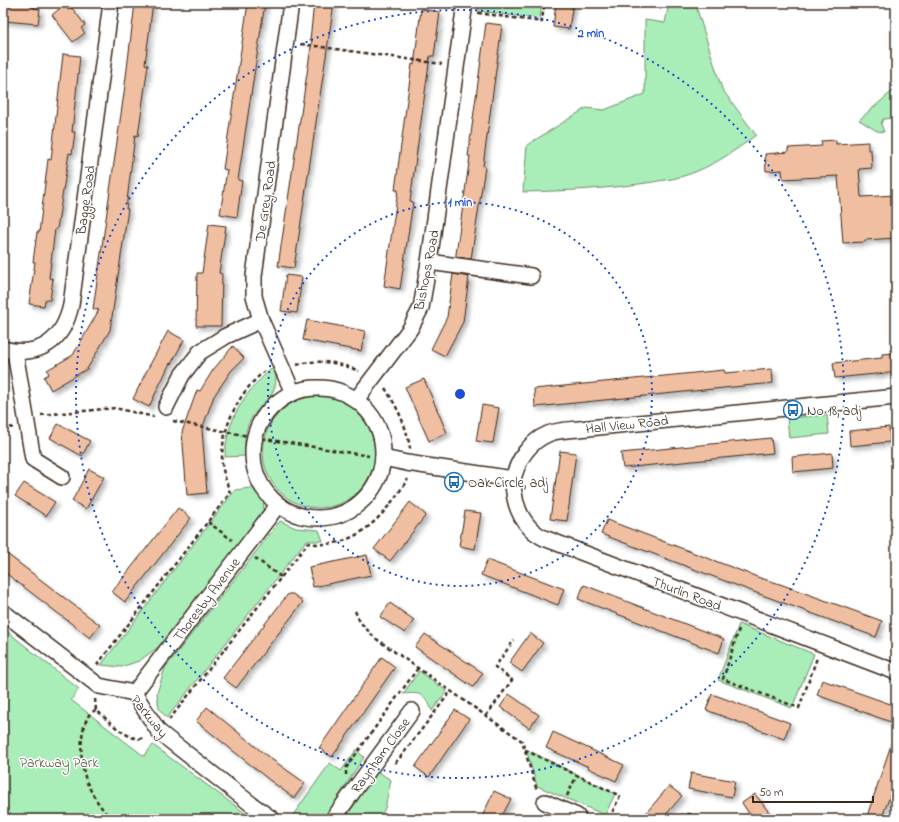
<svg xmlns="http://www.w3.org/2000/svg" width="899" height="822" font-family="'Indie Flower',sans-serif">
<defs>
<filter id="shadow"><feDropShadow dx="3.5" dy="3.5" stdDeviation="2" flood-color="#0004"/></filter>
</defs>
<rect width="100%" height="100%" fill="#fff"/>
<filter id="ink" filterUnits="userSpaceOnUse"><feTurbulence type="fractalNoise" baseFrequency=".025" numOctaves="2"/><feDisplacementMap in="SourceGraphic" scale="8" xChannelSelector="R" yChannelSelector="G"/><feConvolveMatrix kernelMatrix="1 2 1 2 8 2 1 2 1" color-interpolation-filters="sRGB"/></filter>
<g filter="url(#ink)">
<g fill="#a9edb8" stroke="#728c6b">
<polygon points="479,3 542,3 540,19 478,11"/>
<path d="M669,3H695L722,89L756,135C734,152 707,170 680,177C671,180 661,180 653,182C609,189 566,191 523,192L527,145L586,108L604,110L645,94V20L665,23Z"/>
<polygon points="896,88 896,118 883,119 881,124 884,132 877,131 859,120"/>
<path d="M274,368C283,398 258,401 248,425C244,434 245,447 245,456L225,457C226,421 244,393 270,370Z"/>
<circle cx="319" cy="452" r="56"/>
<polygon points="827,415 829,434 789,438 787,418"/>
<path d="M258,487C264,498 265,503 262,516L161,645L139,661L121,667L101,665L235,490Z"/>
<polygon points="280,521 296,528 319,530 323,541 306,541 167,718 159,709 157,693 165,668"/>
<polygon points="739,624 814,654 792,708 718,680"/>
<polygon points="3,628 79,689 71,700 144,756 153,745 253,819 3,819"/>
<path d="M419,671L447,691L432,711C426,694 420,692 403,694Z"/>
<polygon points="526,749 615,794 605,815 537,786"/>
<polygon points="356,750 364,757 324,819 297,819 293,815 330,763 341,771"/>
<polygon points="377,771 391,780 385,808 380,819 345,819"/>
<polygon points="681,814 682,814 711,819 677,819"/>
</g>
<g fill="#f0bfa1" stroke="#3b2a1e" filter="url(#shadow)">
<polygon points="12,3 34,3 33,8 40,9 38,24 4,21 5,5 12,6"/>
<polygon points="135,3 153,3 145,64 148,65 138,136 135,135 126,209 128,209 110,330 87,369 51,390 44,377 49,374 47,370 73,355 99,310 93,309 124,93"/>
<polygon points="248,3 265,3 238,180 242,181 237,217 220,214 227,170 223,169"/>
<polygon points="314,3 334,3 294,268 278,266 312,40 310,40"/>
<polygon points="556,3 573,3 569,29 553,27"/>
<polygon points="64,5 68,10 72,8 85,25 81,28 85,33 73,42 52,15"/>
<polygon points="421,9 440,12 434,56 430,56 410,201 413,202 400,289 384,286 398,190 395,190 407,100 412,64 414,65"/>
<polygon points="486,23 502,25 483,166 485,167 471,259 456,257 456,254 470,156 468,156"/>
<polygon points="63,54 80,56 72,132 75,132 72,154 69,153 57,229 55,229 49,278 53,279 50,300 45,300 44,306 29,304 35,262 33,262 37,232 39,233 48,159 51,160"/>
<polygon points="836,140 836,144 868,142 868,150 871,150 872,168 859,169 861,197 896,195 896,238 865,240 865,242 843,243 838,176 783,179 782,170 766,171 765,154 788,152 788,148 822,146 821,141"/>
<polygon points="209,224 226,226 219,273 222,274 221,326 196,326 197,273 202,273"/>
<polygon points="453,274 469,277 463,322 445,356 431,349 447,317"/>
<polygon points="286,275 302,277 297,313 281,311"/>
<polygon points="307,320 365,331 361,351 303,340"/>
<polygon points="168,331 184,340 171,364 170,363 149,407 133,399 145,374"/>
<polygon points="233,346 244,358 231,371 214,396 202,429 207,493 187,495 182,432 197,390 200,391 213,370"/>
<polygon points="896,353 896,372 835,378 833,363 882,358 882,354"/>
<polygon points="772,369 773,383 535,407 534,389 724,370 725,373"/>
<polygon points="424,379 447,433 429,441 405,387"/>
<polygon points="482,405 499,408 493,443 476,441"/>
<polygon points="58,424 90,441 82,456 50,438"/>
<polygon points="889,427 890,442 850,446 849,431"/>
<polygon points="771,438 773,453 623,468 621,453"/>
<polygon points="560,451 576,453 567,521 550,519"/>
<polygon points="832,453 833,468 793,472 792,457"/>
<polygon points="89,469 104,477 86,509 72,501"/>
<polygon points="24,483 55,502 46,516 15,496"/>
<polygon points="410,502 426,515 390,561 374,549"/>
<polygon points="178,508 191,518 125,602 112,592"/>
<polygon points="465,511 481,513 475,549 459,546"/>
<polygon points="607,520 760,578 777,583 882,621 876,637 754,592 601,534"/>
<polygon points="3,551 100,625 90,638 3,571"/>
<polygon points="367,555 371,575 313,587 309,567"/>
<polygon points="487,560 564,589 558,605 481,575"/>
<polygon points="584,585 724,639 719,653 578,599"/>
<polygon points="288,594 293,594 303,602 236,688 223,678"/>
<polygon points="390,603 414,620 405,633 380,617"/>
<polygon points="530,633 543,643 522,672 509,663"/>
<polygon points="425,634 483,673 473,687 415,647"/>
<polygon points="382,657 395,667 332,757 319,748"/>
<polygon points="822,680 896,706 896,724 817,695"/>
<polygon points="509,694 539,715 529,728 500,707"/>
<polygon points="712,694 790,723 784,739 706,710"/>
<polygon points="207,707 267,756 305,783 294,798 268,779 196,721"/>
<polygon points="455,710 469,719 429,777 415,767"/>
<polygon points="553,732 624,765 616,781 588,768 589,767 546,748"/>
<polygon points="894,736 896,737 896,781 881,819 866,819"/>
<polygon points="691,773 735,781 732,797 688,789"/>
<polygon points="669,786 682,796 662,819 641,819"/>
<polygon points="494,791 511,799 504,812 501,819 481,819"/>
<polygon points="755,794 774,819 753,819 742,803"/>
</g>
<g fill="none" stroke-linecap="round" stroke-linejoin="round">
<g stroke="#3b2a1e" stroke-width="18">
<g id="minor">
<polyline points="291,3 254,276 254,296 261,320 293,393"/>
<polyline points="429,262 531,276"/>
<path d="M3,349C40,358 63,341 71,305L111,3"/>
<polyline points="15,352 33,459 62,477"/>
<circle cx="318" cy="453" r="65"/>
<polyline points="356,400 410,329 421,308 429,262 465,3"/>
<polyline points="166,407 182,375 200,352 226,336 261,320"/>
<path d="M383,458L407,463L513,479C518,460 529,442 548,434C557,430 570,430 579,429L896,397"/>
<path d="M513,479C513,497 518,516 531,529C535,533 540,536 544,538L896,672"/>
<polyline points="3,612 99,686 134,693 159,732 251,804 272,819"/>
<polyline points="134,693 278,505"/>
<polyline points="545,802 561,809"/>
<polyline points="333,819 412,711"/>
<polyline points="556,819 561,809 577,816"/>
</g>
</g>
<g stroke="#3b2a1e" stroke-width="2.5" stroke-dasharray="4 3" stroke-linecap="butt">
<polyline points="478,13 542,22 544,3"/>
<polyline points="301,44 442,64"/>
<path d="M297,365C317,358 340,363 359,371"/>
<path d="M385,388C397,407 407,426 410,449"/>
<polyline points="41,415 115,408 154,417"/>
<polyline points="173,421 253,437 369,456"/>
<polyline points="3,430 13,427"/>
<polyline points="208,522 232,540"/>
<polyline points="255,558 281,577"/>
<polyline points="355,611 360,622 375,638 522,741 537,791"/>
<polyline points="739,629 723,679 799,708 817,658"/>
<path d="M97,665L230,493C227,483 223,473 222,463C221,428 238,392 266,370"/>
<path d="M95,699L96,710C107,719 129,743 144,738"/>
<path d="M96,710C94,711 90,713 89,715C78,732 80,768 88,785C94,798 102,809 111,819"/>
<polyline points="486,716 512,680 495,667 514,640"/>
<path d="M169,720L308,543C357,551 384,515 408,479"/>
<polyline points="525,750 620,796 609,819"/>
<polyline points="395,763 399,759 451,691"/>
<polyline points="346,775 346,768 418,668"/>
<polyline points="567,796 577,775"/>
<polyline points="683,819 688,814 711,819"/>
</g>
<use href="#minor" stroke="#fff" stroke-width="15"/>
</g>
</g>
<g fill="none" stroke="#1d4ed8" stroke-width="2" stroke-dasharray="2 4">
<circle cx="460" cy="394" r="192"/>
<circle cx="460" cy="394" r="384"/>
</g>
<defs>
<g id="bus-ring" transform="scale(1)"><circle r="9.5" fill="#fff" stroke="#1f6fb2" stroke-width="1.5"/><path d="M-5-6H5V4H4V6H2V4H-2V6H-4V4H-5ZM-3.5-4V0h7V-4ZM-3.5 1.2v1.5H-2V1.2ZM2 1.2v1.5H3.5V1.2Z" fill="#1f6fb2"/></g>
</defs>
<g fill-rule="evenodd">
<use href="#bus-ring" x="793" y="410"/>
<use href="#bus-ring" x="454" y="482"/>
</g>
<g text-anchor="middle" stroke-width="3" stroke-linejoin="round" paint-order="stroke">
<g font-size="14" fill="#3b2a1e" stroke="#fff">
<text transform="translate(85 200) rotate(-82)" y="5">Bagge Road</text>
<text transform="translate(265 201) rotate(-82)" y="5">De Grey Road</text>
<text transform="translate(426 270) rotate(-79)" y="5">Bishops Road</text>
<text transform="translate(627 424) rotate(-6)" y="5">Hall View Road</text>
<text transform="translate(687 593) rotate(21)" y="5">Thurlin Road</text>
<text transform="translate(206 599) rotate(-53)" y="5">Thoresby Avenue</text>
<text transform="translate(150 716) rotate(51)" y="5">Parkway</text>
<text transform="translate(380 755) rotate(-54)" y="5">Raynham Close</text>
</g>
<g font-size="14" fill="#3b2a1e" stroke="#fff" text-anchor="start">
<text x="807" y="415">No 18, adj</text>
<text x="468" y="487">Oak Circle, adj</text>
</g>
<g font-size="14" fill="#565b44" stroke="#fff">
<text x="59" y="767">Parkway Park</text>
</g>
</g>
<circle cx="460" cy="394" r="6" fill="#1d4ed8" stroke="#fff" stroke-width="2"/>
<g font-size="12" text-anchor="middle" font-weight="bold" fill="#1d4ed8" stroke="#fff" stroke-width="3" stroke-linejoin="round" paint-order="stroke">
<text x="591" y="37">2 min</text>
<text x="460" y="206">1 min</text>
</g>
<rect width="899" height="822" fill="none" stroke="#fff" stroke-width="16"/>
<rect x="8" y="8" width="883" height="806" fill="none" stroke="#3b2a1e" stroke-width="1.5" filter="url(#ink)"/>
<path d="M753 796v6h120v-6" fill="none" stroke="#3b2a1e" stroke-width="2"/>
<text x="759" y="796" font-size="12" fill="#3b2a1e" stroke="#ffffff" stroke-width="3" paint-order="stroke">50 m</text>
</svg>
